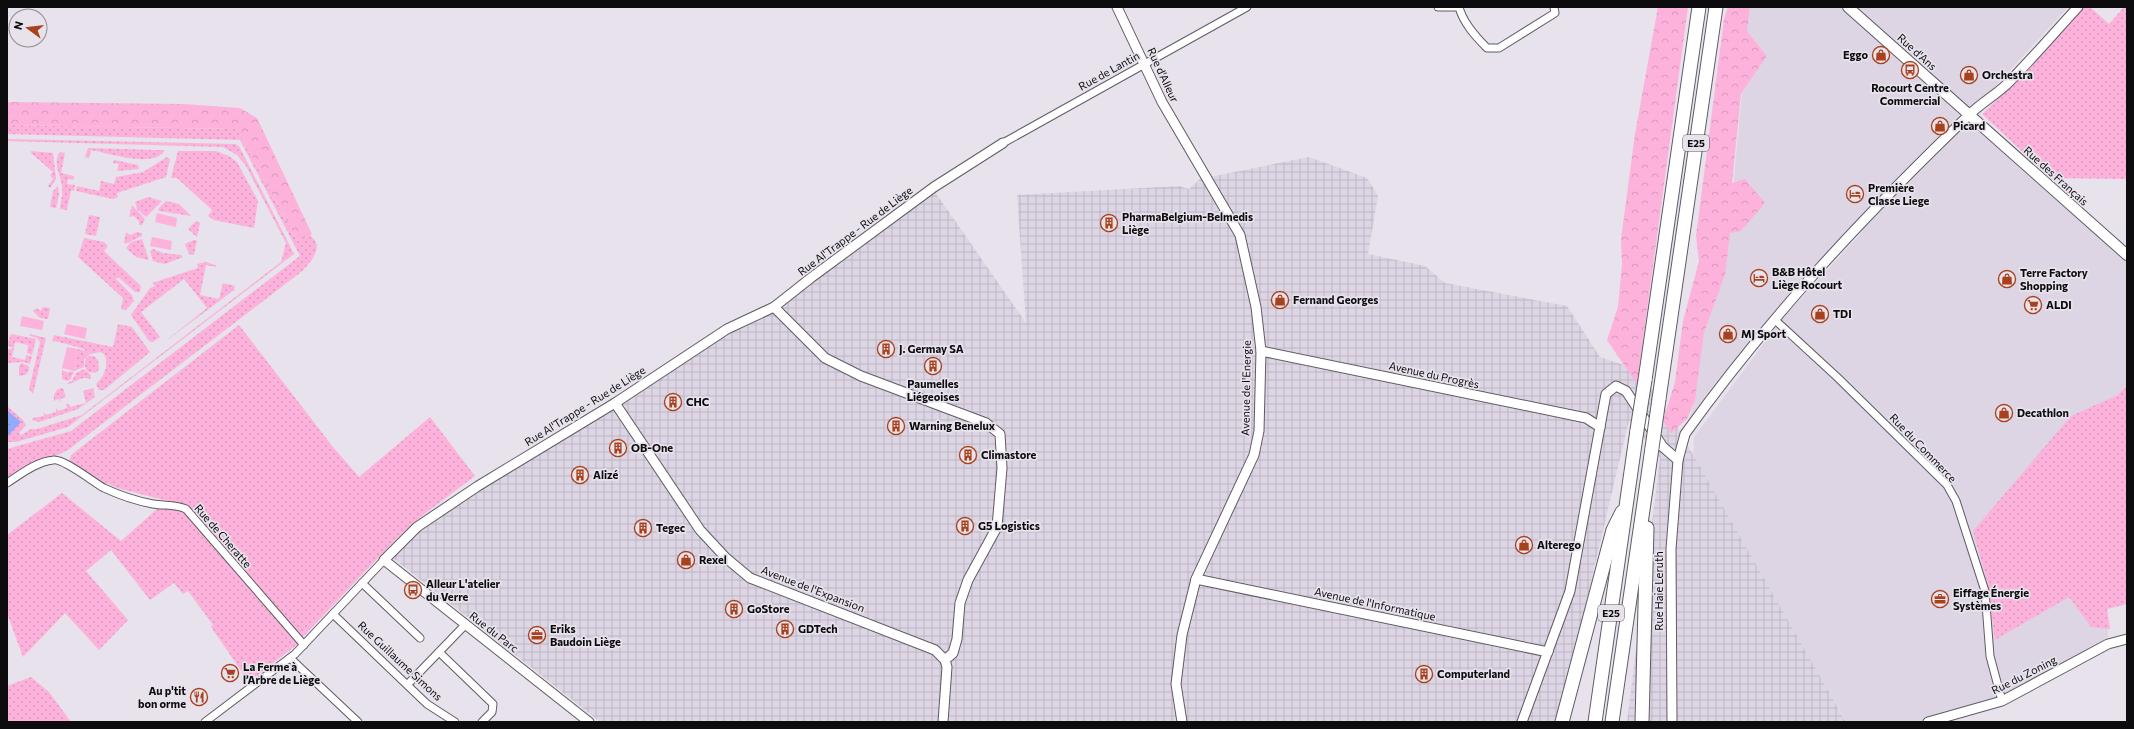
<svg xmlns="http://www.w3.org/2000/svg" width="2134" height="729" font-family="Commissioner,sans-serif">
<defs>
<pattern id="industrial-grid" width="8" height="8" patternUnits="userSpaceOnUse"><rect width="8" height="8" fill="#ddd5e4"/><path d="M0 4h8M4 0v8" fill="none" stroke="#bcb6c2"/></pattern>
<pattern id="grass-dots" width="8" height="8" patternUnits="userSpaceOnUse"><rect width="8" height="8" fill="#fdb2dc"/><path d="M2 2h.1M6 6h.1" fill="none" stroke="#d898bc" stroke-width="1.8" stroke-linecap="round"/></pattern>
<pattern id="forest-crowns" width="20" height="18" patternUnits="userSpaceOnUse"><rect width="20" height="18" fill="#fdb2dc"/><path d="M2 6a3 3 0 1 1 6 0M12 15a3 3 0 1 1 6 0" fill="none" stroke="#d898bc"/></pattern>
<pattern id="water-ripples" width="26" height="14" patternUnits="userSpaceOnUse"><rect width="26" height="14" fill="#95a9fa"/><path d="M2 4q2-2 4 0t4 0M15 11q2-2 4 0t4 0" fill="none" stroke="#7f90d5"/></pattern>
</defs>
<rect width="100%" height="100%" fill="#e7e2eb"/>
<g fill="#ddd5e4">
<polygon points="1750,7 1841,7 2127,258 2127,385 2118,395 2127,604 2107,609 2108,637 2002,701 1942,711 1951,722 1847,722 1693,468 1694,437 1783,318 1863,231 1856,224 1688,421 1695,401 1704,333 1725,275 1742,93 1767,56 1747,31"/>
<polygon points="1851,7 2068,7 1969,115"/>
</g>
<polygon fill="url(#industrial-grid)" points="1309,157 1367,178 1378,196 1368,254 1425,266 1445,283 1567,306 1600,357 1636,369 1667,409 1846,722 1627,722 1660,458 1629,420 1558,722 600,722 393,558 420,526 628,397 832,265 935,192 1026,323 1017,195 1179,186 1189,189 1200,179"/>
<g fill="url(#grass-dots)">
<polygon points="2084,7 2090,7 2109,24 2124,7 2127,7 2127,179 2051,178 1982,114 2032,66"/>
<path d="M7,125L237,129L298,241L310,235C312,237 315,240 316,243C320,252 307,267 301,272L68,450L7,480V449L71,431L300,256L240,140L7,134Z"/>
<polygon points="7,139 235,144 239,146 294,254 68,427 16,442 7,442 7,437 20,422 7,410 7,406 22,419 26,425 19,433 21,435 31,429 37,429 82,415 281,262 286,243 246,166 237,155 223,147 7,141"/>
<path d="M88,148L155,150H165C154,169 109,153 91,150L89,158L85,157Z"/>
<polygon points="31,151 53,153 56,179 50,188 48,186 53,179 50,175 53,172 31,153"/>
<polygon points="178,151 216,151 229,156 237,162 258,201 254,228 214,220 208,216 212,210 177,178 171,178"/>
<path d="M60,152L65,153L61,173L74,176L73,180L68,179L67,184L75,185L74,191L71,190L67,210L60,209C61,201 63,194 62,186C61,175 52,163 60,152Z"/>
<polygon points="167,157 170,159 166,177 117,193 118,197 113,199 76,191 77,186 99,191 101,181 114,184 116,177 143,172"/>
<polygon points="114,160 138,165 139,169 117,171 119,164 113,163"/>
<polygon points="58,186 59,195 56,208 50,207 53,191"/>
<polygon points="148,197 162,201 146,217 137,209 135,202"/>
<polygon points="166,201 179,204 191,216 159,211 158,209"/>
<polygon points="132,205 145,219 142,225 139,225 139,221 134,216 129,217"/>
<polygon points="89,215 100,217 96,236 85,234"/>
<polygon points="196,221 200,223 197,237 188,229"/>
<polygon points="126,232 130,235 137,232 142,233 142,236 125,244 124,242"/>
<polygon points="84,238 104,242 108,246 104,251 141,286 140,292 135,292 118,277 116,279 132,295 134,301 126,310 121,309 123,298 78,257"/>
<polygon points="142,239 149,260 136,257 126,248 131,242"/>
<polygon points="194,240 197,240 194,255 189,254 185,244"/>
<polygon points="153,249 163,253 181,255 183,257 165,264 153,261 150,251"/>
<polygon points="205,262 216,265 216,267 206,265 200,295 219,299 223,283 235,286 234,290 162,344 207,308 184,279 141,312 160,337 153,342 149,341 131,315 150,288 155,286 152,283 198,268 197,264"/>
<polygon points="43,307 50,308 48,319 40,318 33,311 36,308 41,311"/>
<path d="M118,324L132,327L150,352L104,390H99L96,384C104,377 110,364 104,354L100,352L91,354C87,348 59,342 52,341L54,335L113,347Z"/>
<polygon points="239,325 333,447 359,477 430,417 475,476 423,515 397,538 302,638 188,506 117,488 98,479 69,462 71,455"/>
<polygon points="11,334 36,339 32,355 27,353 28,345 15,342 12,357 25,360 26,355 32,356 30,364 24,362 7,363 7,350 13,348 7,345"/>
<polygon points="30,334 46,338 33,394 29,389 40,342 37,338 30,336"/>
<polygon points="78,349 87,351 90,354 84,359 84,367 74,371"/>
<path d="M88,356H94L98,360L99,369L96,373L88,372C84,367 83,361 88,356Z"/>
<polygon points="22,363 29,366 29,371 25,375 19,376 19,365"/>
<path d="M84,369L91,375L90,379C79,375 75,385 66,384L72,381L76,373Z"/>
<polygon points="62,370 69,373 69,371 74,372 70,380 67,381 62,379"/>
<polygon points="2127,385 2127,604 2107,609 2110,629 2091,627 2069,597 1995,640 1988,584 1973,531 2071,416 2118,395"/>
<path d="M63,388L66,397L60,399L61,402L58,399L54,401C53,394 56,388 63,388Z"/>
<polygon points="93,388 95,397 78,409 39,422 32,420 33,418 44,416 43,412 46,415 56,412 56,408 58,411 67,408 66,404 69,404 70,407 86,403 83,391"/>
<polygon points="62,493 121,541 157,509 181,509 299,643 249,682 211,627 213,625 188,591 183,594 174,583 150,600 111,550 86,571 128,620 99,650 65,613 23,657 7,613 7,535"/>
<polygon points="31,677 49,692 71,722 7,722 7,686"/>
</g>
<g fill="url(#forest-crowns)">
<polygon points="1658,7 1688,7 1637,384 1607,340 1618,307 1622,264 1621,239 1635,134"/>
<polygon points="1728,7 1750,7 1747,31 1767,56 1741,94 1732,183 1745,179 1765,203 1741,231 1730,233 1725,275 1704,333 1695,401 1687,419 1671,433 1663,421 1675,382 1683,321 1699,261 1696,236 1724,19"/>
<polygon points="7,102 183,104 240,108 257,118 312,234 298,241 237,129 7,125"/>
</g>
<g fill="#fdb2dc">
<polygon points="157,213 177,218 176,227 155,222"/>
<polygon points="152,237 172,241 171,250 150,246"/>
<polygon points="22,316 44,321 42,330 20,326"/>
<polygon points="67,324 87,328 85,339 64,334"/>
<polygon points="67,347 78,349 74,371 62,368"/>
</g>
<polygon fill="url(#water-ripples)" points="7,410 21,422 7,437"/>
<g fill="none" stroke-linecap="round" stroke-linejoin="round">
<g stroke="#5f5b63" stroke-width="9">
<g id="minor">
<polyline points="1438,7 1458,7"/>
<path d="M1459,7C1463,23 1476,37 1487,48H1499L1555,13L1554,7"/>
<polyline points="1003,143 1247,7"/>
<polyline points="1774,319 1837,377 1947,485 1956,501 1985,591 1990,656 2002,701"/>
<path d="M7,483C21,474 36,462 53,460C63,458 93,482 104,488C119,495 137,501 153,504C164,506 176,504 186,509L304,645"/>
<polyline points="362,583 420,638"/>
<polyline points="333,614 427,704 455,722"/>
<polyline points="439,652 493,704 492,712 482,722"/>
<polyline points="290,658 358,722"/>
<polyline points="408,684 465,625"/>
<polyline points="205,722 295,654 384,560"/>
</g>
</g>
<g stroke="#5f5b63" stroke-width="11">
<g id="tertiary">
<polyline points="1117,7 1162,102 1240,235 1256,307 1261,351 1259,431 1254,455 1196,579 1182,635 1176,684 1182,722"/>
<polyline points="774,307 825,358 861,376 986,423 1000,434 1002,468 997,527 968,580 960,603 957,639 953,653 945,660"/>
<polyline points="1261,351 1586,418 1600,427"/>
<polyline points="615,403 700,530 726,558 750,578 935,650 945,660 947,667 943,722"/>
<polyline points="1196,579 1548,652"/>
<polyline points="589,722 384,560 417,527 478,486 615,403 727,329 774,307 812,277 934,187 1003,143"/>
<polyline points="1522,722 1570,591 1606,394 1616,386 1626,391 1663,447 1678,460"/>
<path d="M1672,722L1671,549L1678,460L1685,434C1768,318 1866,214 1969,115C1980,104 1994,96 2006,85C2031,60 2054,33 2078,7"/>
<polyline points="1928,722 2002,701 2108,644 2127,639"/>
</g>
</g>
<g stroke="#5f5b63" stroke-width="12">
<polyline id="secondary" points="1848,7 2127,255"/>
</g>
<g stroke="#5f5b63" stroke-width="15">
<g id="motorway">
<polyline points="1645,380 1699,7"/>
<polyline points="1659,399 1716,7"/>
<polyline points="1562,722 1613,530 1622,512"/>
<polyline points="1595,722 1637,430"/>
<polyline points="1612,722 1652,448"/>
<polyline points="1642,722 1647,528"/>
</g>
</g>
<use href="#minor" stroke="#fff" stroke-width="7"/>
<use href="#tertiary" stroke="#fff" stroke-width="9"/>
<use href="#secondary" stroke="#fff" stroke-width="10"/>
<use href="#motorway" stroke="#fff" stroke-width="13"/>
<g stroke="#5f5b63" stroke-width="15" stroke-linecap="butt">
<g id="motorway-bridge">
<polyline points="1637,430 1645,380"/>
<polyline points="1652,448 1659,399"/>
</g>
</g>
<use href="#motorway-bridge" stroke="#fff" stroke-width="13"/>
</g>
<defs>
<g id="shop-ring" transform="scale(0.9)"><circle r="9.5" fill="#e7e2eb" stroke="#a8411c" stroke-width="1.5"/><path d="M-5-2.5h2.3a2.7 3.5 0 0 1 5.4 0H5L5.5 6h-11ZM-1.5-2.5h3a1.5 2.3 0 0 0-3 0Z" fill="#a8411c"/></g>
<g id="bus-ring" transform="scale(0.9)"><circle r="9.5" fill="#e7e2eb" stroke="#a8411c" stroke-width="1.5"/><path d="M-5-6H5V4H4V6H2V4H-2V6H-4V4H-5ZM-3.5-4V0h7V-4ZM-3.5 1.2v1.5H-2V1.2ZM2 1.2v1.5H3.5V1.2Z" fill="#a8411c"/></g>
<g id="hotel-ring" transform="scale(0.9)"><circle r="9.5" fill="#e7e2eb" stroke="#a8411c" stroke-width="1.5"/><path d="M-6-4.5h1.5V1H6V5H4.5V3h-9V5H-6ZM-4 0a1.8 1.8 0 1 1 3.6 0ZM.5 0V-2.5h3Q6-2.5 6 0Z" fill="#a8411c"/></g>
<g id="building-ring" transform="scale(0.9)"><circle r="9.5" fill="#e7e2eb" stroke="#a8411c" stroke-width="1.5"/><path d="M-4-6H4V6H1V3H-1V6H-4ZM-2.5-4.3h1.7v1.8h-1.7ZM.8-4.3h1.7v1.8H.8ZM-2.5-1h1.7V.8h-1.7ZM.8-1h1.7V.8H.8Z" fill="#a8411c"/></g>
<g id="supermarket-ring" transform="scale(0.9)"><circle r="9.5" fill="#e7e2eb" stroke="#a8411c" stroke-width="1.5"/><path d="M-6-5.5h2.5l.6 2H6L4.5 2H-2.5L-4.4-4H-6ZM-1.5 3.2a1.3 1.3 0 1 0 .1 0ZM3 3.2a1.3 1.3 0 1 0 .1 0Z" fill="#a8411c"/></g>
<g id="office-ring" transform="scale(0.9)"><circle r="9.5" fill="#e7e2eb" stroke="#a8411c" stroke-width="1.5"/><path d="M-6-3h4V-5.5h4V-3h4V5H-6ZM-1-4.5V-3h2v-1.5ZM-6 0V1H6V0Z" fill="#a8411c"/></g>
<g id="restaurant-ring" transform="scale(0.9)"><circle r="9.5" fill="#e7e2eb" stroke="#a8411c" stroke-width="1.5"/><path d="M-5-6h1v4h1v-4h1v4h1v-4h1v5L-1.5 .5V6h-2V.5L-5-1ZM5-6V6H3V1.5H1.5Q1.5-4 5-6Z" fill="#a8411c"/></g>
</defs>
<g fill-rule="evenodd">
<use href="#shop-ring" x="1881" y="55"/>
<use href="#bus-ring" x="1910" y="70"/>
<use href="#shop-ring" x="1969" y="75"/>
<use href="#shop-ring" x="1940" y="126"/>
<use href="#hotel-ring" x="1855" y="194"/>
<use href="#building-ring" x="1109" y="223"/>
<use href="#hotel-ring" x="1759" y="278"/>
<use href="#shop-ring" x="2007" y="279"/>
<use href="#shop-ring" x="1280" y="300"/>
<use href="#supermarket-ring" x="2033" y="305"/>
<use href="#shop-ring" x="1820" y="314"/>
<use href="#shop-ring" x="1728" y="334"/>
<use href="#building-ring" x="886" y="349"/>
<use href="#building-ring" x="933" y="366"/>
<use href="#building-ring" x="673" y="402"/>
<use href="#shop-ring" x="2004" y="413"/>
<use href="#building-ring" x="896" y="426"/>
<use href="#building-ring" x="618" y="448"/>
<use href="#building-ring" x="968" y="455"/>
<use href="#building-ring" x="580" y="475"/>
<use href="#building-ring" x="965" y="526"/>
<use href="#building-ring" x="643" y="528"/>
<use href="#shop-ring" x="1524" y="545"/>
<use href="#shop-ring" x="686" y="560"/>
<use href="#bus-ring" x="413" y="590"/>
<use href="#office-ring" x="1940" y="599"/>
<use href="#building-ring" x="734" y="609"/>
<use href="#building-ring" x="785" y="629"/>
<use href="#office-ring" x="537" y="635"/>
<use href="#supermarket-ring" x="230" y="673"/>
<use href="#building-ring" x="1424" y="674"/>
<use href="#restaurant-ring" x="199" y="697"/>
</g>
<g text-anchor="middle" stroke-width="3.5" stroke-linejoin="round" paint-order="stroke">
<g fill="#e7e2eb" stroke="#4e4c50" stroke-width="1">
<rect x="1683" y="135" width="26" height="16" rx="3"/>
<rect x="1598" y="605" width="26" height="16" rx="3"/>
</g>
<g font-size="10" font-weight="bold" fill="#0c0b0d">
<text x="1696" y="147">E25</text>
<text x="1611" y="617">E25</text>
</g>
<g font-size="11" fill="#0c0b0d" stroke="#e7e2eb">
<text transform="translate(1917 52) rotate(42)" y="4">Rue d'Ans</text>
<text transform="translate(1109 71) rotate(-29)" y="4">Rue de Lantin</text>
<text transform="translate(1163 75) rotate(65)" y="4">Rue d'Alleur</text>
<text transform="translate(2056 176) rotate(42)" y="4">Rue des Français</text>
<text transform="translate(855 231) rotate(-37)" y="4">Rue Al'Trappe - Rue de Liège</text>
<text transform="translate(1434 375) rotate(12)" y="4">Avenue du Progrès</text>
<text transform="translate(1246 388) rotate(-89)" y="4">Avenue de l'Energie</text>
<text transform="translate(585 406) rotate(-32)" y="4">Rue Al'Trappe - Rue de Liège</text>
<text transform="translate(1923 448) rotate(46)" y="4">Rue du Commerce</text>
<text transform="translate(223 536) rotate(49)" y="4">Rue de Cheratte</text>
<text transform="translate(813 589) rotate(21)" y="4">Avenue de l'Expansion</text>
<text transform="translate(1659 591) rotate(-90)" y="4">Rue Haie Leruth</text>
<text transform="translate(1375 604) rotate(12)" y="4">Avenue de l'Informatique</text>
<text transform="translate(494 632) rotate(38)" y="4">Rue du Parc</text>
<text transform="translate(400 661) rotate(43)" y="4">Rue Guillaume Simons</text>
<text transform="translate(2024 675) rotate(-27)" y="4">Rue du Zoning</text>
</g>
<g font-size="11" font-weight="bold" fill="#0c0b0d" stroke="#e7e2eb" text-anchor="start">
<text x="1868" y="59" text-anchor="end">Eggo</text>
<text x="1982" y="79">Orchestra</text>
<text x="1910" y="92" text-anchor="middle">Rocourt Centre<tspan x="1910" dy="13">Commercial</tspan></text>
<text x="1953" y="130">Picard</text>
<text x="1868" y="192">Première<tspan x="1868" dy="13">Classe Liege</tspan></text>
<text x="1122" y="221">PharmaBelgium-Belmedis<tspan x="1122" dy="13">Liège</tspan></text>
<text x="1772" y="276">B&amp;B Hôtel<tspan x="1772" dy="13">Liège Rocourt</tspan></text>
<text x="2020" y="277">Terre Factory<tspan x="2020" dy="13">Shopping</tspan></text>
<text x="1293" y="304">Fernand Georges</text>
<text x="2046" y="309">ALDI</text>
<text x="1833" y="318">TDI</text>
<text x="1741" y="338">MJ Sport</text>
<text x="899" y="353">J. Germay SA</text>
<text x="933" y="388" text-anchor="middle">Paumelles<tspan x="933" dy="13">Liégeoises</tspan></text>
<text x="686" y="406">CHC</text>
<text x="2017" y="417">Decathlon</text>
<text x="909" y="430">Warning Benelux</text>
<text x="631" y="452">OB-One</text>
<text x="981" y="459">Climastore</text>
<text x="593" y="479">Alizé</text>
<text x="978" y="530">G5 Logistics</text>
<text x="656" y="532">Tegec</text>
<text x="1537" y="549">Alterego</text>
<text x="699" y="564">Rexel</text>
<text x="426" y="588">Alleur L'atelier<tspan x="426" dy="13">du Verre</tspan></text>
<text x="1953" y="597">Eiffage Énergie<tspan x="1953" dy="13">Systèmes</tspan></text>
<text x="747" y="613">GoStore</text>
<text x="550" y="633">Eriks<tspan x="550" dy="13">Baudoin Liège</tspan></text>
<text x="798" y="633">GDTech</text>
<text x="243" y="671">La Ferme à<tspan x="243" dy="13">l’Arbre de Liège</tspan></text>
<text x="1437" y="678">Computerland</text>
<text x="186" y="695" text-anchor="end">Au p'tit<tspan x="186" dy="13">bon orme</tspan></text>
</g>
</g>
<rect width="2134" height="729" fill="none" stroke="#0c0b0d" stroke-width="16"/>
<g transform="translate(28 28) rotate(285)"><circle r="19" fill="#e7e2eb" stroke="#8f8c92"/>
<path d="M0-3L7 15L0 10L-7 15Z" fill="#a8411c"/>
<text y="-6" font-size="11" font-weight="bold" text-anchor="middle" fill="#0c0b0d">N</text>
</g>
</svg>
